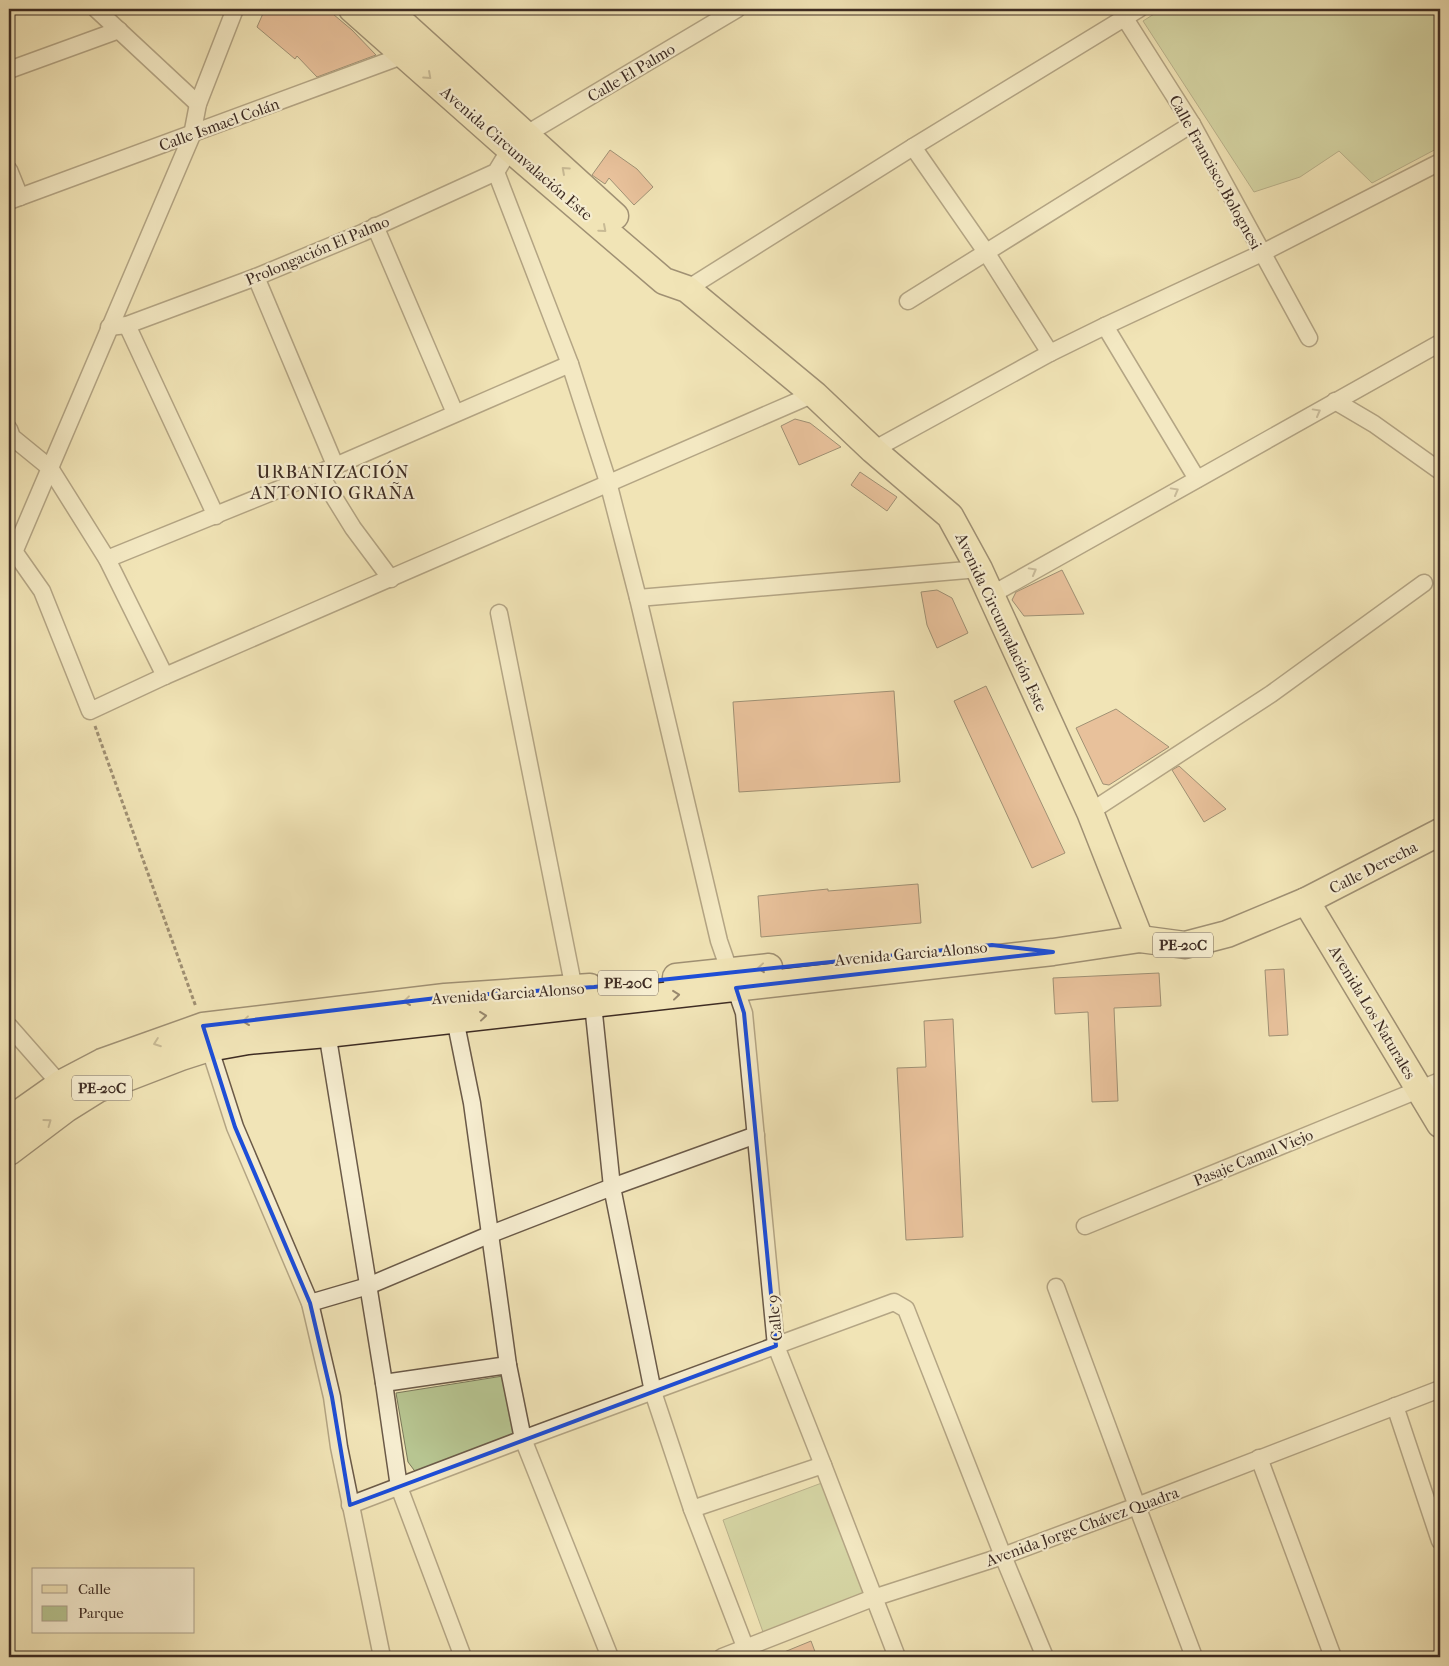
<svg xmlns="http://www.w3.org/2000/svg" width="1449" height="1666" font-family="'IM FELL French Canon',serif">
<rect width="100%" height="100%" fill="#f1e4b7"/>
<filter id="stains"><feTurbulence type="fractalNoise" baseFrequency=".004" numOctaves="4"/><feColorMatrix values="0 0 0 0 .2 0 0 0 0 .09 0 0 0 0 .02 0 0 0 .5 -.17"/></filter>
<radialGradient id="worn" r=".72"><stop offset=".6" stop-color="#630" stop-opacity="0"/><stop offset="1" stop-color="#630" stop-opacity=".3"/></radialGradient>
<g fill="#b7c591" stroke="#7a785a">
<polygon points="1162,9 1440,9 1440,147 1372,183 1339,151 1300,177 1254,192 1143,21"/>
<polygon points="503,1376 518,1434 417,1474 408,1462 396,1393"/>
<polygon points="827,1481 868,1595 763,1632 723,1520"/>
</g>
<g fill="#dd987b" stroke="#3e2c23">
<polygon points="265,9 327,9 352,30 376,55 317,77 297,56 295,59 257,27"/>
<polygon points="610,150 637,169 653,187 634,205 609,178 605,184 592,175"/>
<polygon points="795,419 810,423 841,447 799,465 781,426"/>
<polygon points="860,472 897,497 887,511 851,485"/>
<polygon points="1062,570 1084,614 1024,616 1012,600 1016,592"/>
<polygon points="937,590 952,598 968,633 937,648 927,625 921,592"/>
<polygon points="986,686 1065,853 1032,868 954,701"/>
<polygon points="894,691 900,782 739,792 733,702"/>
<polygon points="1116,709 1169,747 1109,785 1103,784 1076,728"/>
<polygon points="1179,766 1226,809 1204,822 1172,770"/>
<polygon points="918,884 921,923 761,937 758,896 828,889 828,891"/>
<polygon points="1284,969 1288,1035 1269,1036 1265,970"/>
<polygon points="1159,973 1161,1006 1114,1008 1118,1101 1092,1102 1088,1012 1055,1014 1053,978"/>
<polygon points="953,1019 963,1237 906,1240 897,1068 926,1067 924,1021"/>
<polygon points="811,1641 817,1657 772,1657"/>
</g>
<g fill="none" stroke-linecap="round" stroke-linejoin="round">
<g stroke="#6b5a48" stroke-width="19">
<g id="street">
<polyline points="96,9 198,104"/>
<polyline points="1119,9 1192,124 1309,338"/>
<polyline points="9,70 119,30"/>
<polyline points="913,147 986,252 1050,353"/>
<polyline points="9,170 20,197"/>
<polyline points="496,172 570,364 608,482 638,598 719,941 744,1013 776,1346 823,1465 897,1657"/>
<polyline points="9,201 410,53"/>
<polyline points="375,226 455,413"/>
<polyline points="256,277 335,465"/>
<polyline points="687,289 913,147 1139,9"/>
<polyline points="908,301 1192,124"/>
<polyline points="127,325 216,516"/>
<polyline points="1105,326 1197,479"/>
<polyline points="109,327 127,325 256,277 362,233 496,172 510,149 525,135 737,9"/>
<polyline points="1335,401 1374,424 1440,471"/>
<polyline points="9,429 12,437 50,468 107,559 165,676"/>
<polyline points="873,450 1050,353 1105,326 1262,253 1440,162"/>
<polyline points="319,473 353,528 391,579"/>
<polyline points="9,544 42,591 90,711 165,676 814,394"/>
<polyline points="15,550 192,135 198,104 235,9"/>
<polyline points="107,559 319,473 570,364"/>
<polyline points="991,595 1440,343"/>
<polyline points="638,598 979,569"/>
<polyline points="499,613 574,989"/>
<polyline points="1090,812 1271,694 1424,583"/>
<polyline points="593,1004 612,1187 653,1392 692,1509 749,1657"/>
<polyline points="452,1012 455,1019 472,1103 508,1365 523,1439 610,1657"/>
<polyline points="9,1026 60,1084"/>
<polyline points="326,1026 384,1383 399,1487 463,1657"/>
<polyline points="207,1040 235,1127 310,1303 332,1397 339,1447 382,1657"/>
<polyline points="1085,1226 1440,1081"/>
<polyline points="1056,1287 1137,1506 1194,1657"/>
<polyline points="310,1303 368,1286 491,1234 612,1187 756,1135"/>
<polyline points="384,1383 508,1365"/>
<polyline points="1395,1406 1440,1541"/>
<polyline points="1259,1458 1333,1657"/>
<polyline points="350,1505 523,1439 894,1302 906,1309 1003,1556 1045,1657"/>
<polyline points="692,1509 823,1465"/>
<polyline points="722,1657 873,1598 1003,1556 1137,1506 1440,1389"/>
</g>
</g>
<g stroke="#3e2c23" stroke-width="29">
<g id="primary">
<polyline points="352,9 510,149 664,281 687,289 815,395 873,450 950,516 979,569 1090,812 1140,939"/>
<polyline points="387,9 615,216"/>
<polyline points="1306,901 1440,1124"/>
<polyline points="676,977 769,967"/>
<polyline points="9,1120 60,1084 102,1062 203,1026 445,997 590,987"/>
<polyline points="9,1152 66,1109 98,1089 181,1057 209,1048 248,1041 327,1034 1053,952 1140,939 1185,945 1227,934 1306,901 1440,832"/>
</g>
</g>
<polyline stroke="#3e2c23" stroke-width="3" stroke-dasharray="4 2.5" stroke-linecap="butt" points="95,726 196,1007"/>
<use href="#street" stroke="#f6edd0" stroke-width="16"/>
<use href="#primary" stroke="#f1e4b7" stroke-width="26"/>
</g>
<defs><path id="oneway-chevron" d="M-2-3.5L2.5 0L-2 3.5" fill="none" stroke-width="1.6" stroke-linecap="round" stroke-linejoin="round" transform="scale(1.25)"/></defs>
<g stroke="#98886d">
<use href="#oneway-chevron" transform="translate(428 76) rotate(42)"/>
<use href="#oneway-chevron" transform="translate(565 170) rotate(-138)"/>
<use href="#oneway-chevron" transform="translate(603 229) rotate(41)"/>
<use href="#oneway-chevron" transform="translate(761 968) rotate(174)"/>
<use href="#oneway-chevron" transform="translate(676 995) rotate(-6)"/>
<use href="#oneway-chevron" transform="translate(407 1001) rotate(173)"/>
<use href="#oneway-chevron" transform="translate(483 1016) rotate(-6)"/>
<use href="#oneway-chevron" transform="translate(246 1021) rotate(173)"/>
<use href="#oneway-chevron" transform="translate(157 1043) rotate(160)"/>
<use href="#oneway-chevron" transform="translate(48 1122) rotate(-36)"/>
</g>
<g stroke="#9a8c7a">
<use href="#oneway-chevron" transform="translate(1317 412) rotate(-29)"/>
<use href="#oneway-chevron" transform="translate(1175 491) rotate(-29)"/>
<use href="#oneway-chevron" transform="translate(1033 571) rotate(-29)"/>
</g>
<path d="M0 0H1449V1666H0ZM992,945L1053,952L736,988L744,1013L776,1346L350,1505L332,1397L310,1303L235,1127L203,1026L445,997L594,987Z" fill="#f1e4b7" fill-opacity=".55" fill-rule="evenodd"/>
<path fill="none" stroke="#1d4ed8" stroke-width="4" stroke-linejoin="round" d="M992,945L1053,952L736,988L744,1013L776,1346L350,1505L332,1397L310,1303L235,1127L203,1026L445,997L594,987Z"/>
<g text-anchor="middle" stroke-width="4.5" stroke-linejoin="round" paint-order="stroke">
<g fill="#f6edd0" stroke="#756657" stroke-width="1">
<rect x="1153" y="932.5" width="60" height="25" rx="4"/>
<rect x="598" y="970.5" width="60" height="25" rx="4"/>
<rect x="72" y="1075.5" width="60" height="25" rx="4"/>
</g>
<g font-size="15" font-weight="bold" fill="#3e2c23">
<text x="1183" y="950">PE-20C</text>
<text x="628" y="988">PE-20C</text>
<text x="102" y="1093">PE-20C</text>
</g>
<g font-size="16" fill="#3e2c23" stroke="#f6edd0">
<text transform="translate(631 72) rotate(-31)" y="6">Calle El Palmo</text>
<text transform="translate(219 124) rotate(-20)" y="6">Calle Ismael Colán</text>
<text transform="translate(517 153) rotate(41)" y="6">Avenida Circunvalación Este</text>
<text transform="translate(1216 172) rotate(61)" y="6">Calle Francisco Bolognesi</text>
<text transform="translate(317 250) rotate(-23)" y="6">Prolongación El Palmo</text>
<text transform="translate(1002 622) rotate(65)" y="6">Avenida Circunvalación Este</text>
<text transform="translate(1373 867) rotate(-27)" y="6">Calle Derecha</text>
<text transform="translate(911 953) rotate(-5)" y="6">Avenida Garcia Alonso</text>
<text transform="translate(508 993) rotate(-4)" y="6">Avenida Garcia Alonso</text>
<text transform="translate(1373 1012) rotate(59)" y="6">Avenida Los Naturales</text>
<text transform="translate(1253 1157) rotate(-22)" y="6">Pasaje Camal Viejo</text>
<text transform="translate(774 1318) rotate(-96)" y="6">Calle 9</text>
<text transform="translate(1082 1526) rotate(-20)" y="6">Avenida Jorge Chávez Quadra</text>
</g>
<g font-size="18" letter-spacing="1" fill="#3e2c23" stroke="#f6edd0">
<text x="333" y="478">URBANIZACIÓN<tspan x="333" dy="21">ANTONIO GRAÑA</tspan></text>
</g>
</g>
<rect width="1449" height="1666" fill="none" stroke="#f1e4b7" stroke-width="30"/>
<rect x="10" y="10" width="1429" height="1646" fill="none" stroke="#3e2c23" stroke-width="2.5"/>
<rect x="15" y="15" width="1419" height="1636" fill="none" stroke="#3e2c23"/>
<rect x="32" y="1568" width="162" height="65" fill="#f6edd0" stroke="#aca08b"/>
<rect x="42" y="1585" width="25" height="8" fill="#f1e4b7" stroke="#aca08b"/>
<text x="78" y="1594" font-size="15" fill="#3e2c23">Calle</text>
<rect x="42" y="1606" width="25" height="15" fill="#b7c591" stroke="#aca08b"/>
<text x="78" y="1618" font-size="15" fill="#3e2c23">Parque</text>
<rect width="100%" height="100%" filter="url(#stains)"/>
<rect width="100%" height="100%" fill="url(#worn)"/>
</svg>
